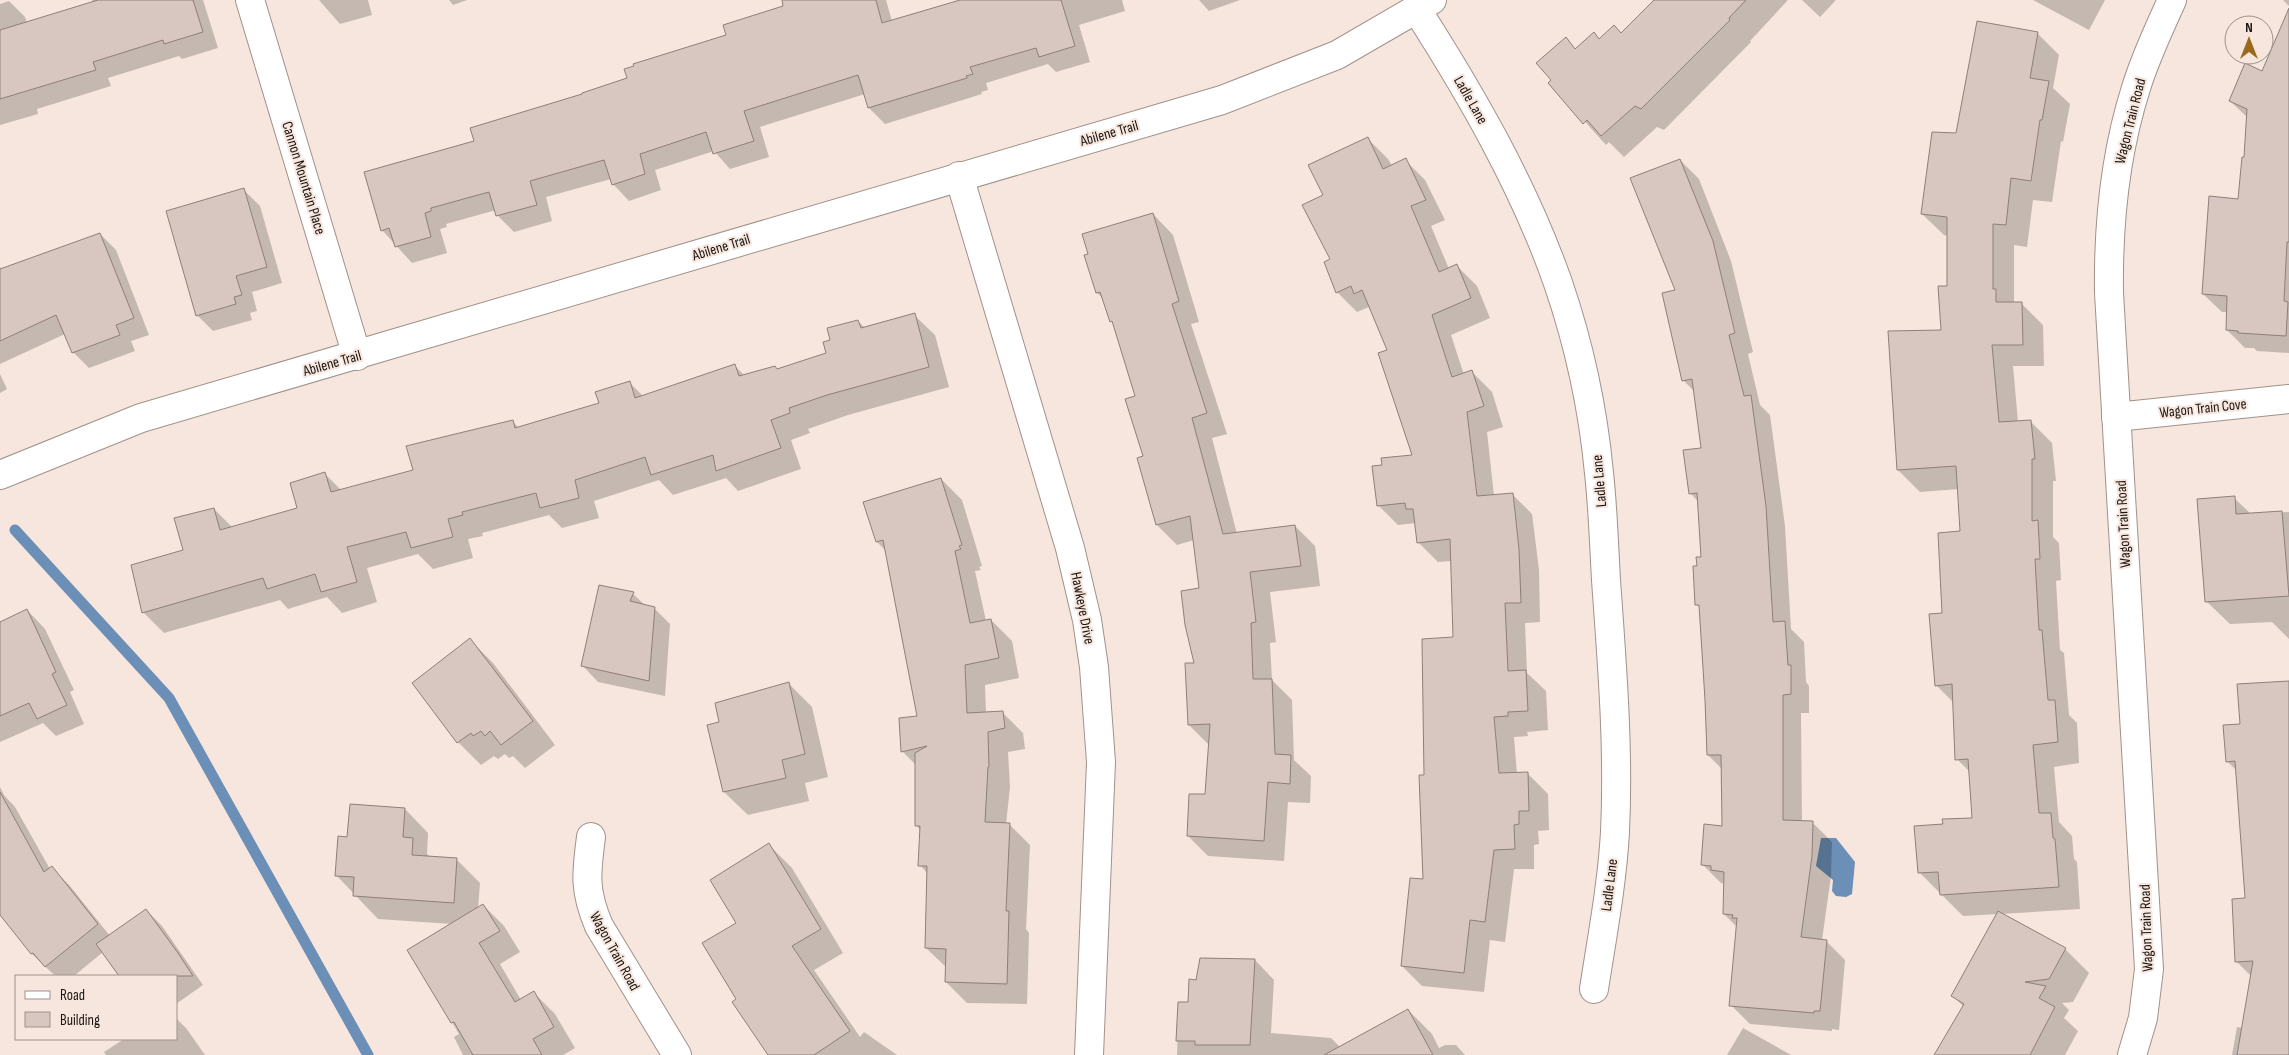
<svg xmlns="http://www.w3.org/2000/svg" width="2289" height="1055" font-family="'Sofia Sans Condensed',sans-serif">
<rect width="100%" height="100%" fill="#f6e6dd"/>
<polygon fill="#6b8fb6" points="1821,838 1836,838 1855,862 1852,894 1846,897 1836,896 1832,891 1833,880 1816,866"/>
<g fill="#0003">
<polygon points="92,0 203,0 218,48 182,59 179,56 108,78 111,86 37,109 38,114 0,125 0,4 9,1 25,17 27,23 93,3"/>
<polygon points="319,0 368,0 372,15 340,24"/>
<polygon points="449,0 467,0 453,5"/>
<polygon points="801,0 886,0 892,21 965,0 1122,0 1125,11 1079,25 1090,62 1056,72 1048,64 986,83 988,90 981,92 982,94 885,124 869,108 865,94 760,127 769,157 730,169 714,151 655,170 661,190 629,201 613,184 611,179 546,197 552,221 514,232 498,216 496,210 446,224 447,227 440,229 447,253 412,263 382,230 476,142 727,36"/>
<polygon points="1199,0 1240,0 1209,11"/>
<polygon points="1656,0 1788,0 1750,41 1751,42 1664,130 1657,127 1624,157 1609,142 1606,145 1550,83 1553,80 1565,39 1576,50 1600,40 1621,34"/>
<polygon points="1802,0 1836,0 1820,17"/>
<polygon points="2033,0 2105,0 2089,30"/>
<polygon points="2283,0 2289,0 2289,6"/>
<polygon points="2289,11 2289,353 2257,351 2254,348 2245,348 2227,330 2227,312 2222,312 2203,294 2239,200 2245,159 2248,118 2230,101 2263,72"/>
<polygon points="2037,33 2059,55 2053,88 2070,104 2063,142 2061,141 2052,202 2033,200 2027,247 2014,245 2014,303 2021,303 2043,325 2044,366 2013,366 2018,422 2030,421 2052,443 2056,481 2053,481 2053,537 2059,543 2061,580 2056,581 2060,650 2064,653 2069,715 2077,723 2079,763 2054,767 2059,822 2072,836 2074,859 2077,862 2080,909 2001,914 2065,949 2089,973 2073,1002 2062,1003 2069,1010 2064,1018 2078,1031 2065,1055 1936,1055 1964,1007 1953,996 1998,914 1963,916 1919,872 1944,826 1973,819 1971,773 1957,759 1954,703 1936,685 1944,614 1961,532 1959,489 1920,492 1898,470 1889,332 1942,331 1948,287 1948,236 1944,235 1922,214 1957,134"/>
<polygon points="1368,139 1388,159 1392,166 1405,160 1425,180 1445,220 1431,226 1449,269 1457,266 1477,286 1490,318 1451,335 1464,375 1472,372 1492,392 1503,427 1487,432 1494,496 1512,494 1532,514 1539,570 1540,622 1525,623 1527,673 1546,691 1548,730 1527,732 1528,736 1514,737 1517,774 1528,774 1548,794 1549,830 1538,831 1539,844 1534,845 1534,869 1514,869 1505,942 1490,940 1484,992 1422,986 1402,966 1424,881 1426,777 1455,638 1452,561 1438,562 1418,542 1416,523 1398,525 1378,505 1384,466 1413,456 1389,350 1369,307 1357,312 1337,292 1324,196"/>
<polygon points="1680,160 1699,179 1731,261 1753,352 1748,354 1760,405 1770,415 1785,526 1791,629 1804,642 1806,682 1809,686 1809,713 1801,713 1802,822 1813,823 1832,842 1831,876 1822,940 1826,941 1845,960 1839,1030 1832,1029 1832,1031 1750,1024 1731,1005 1737,927 1724,914 1725,884 1721,883 1702,864 1723,827 1722,769 1708,755 1700,608 1697,605 1698,567 1703,558 1699,502 1690,493 1703,449 1695,392 1684,381 1676,291"/>
<polygon points="244,190 260,206 282,283 252,292 257,311 250,313 252,320 213,331 197,315"/>
<polygon points="1153,214 1173,235 1199,322 1191,324 1227,434 1212,438 1237,534 1295,526 1315,546 1320,586 1270,592 1276,642 1270,643 1272,680 1292,700 1294,760 1311,776 1310,803 1288,802 1284,861 1208,856 1188,836 1206,796 1210,746 1189,725 1200,589 1194,540 1177,545 1157,525 1145,457 1137,397 1114,325 1111,321 1104,299 1097,293"/>
<polygon points="100,234 116,250 149,335 131,341 135,351 89,368 73,352 65,334 0,364 0,267 2,269"/>
<polygon points="914,315 935,335 949,387 848,415 808,429 810,433 791,440 801,469 738,491 726,478 673,495 659,480 594,501 599,518 562,528 549,515 482,533 483,536 468,539 473,558 433,569 418,554 367,568 377,602 342,613 327,597 288,609 280,600 164,633 143,612 214,509 233,528 299,509 325,474 342,491 414,471 512,421 519,428 600,404 629,382 643,396 735,366 744,375 777,370 828,354 832,341 858,321 865,328"/>
<polygon points="0,374 7,389 0,393"/>
<polygon points="941,479 962,500 982,566 979,567 981,570 975,571 986,621 991,620 1012,641 1019,678 985,685 986,713 1002,712 1023,733 1025,749 1008,752 1010,787 1006,824 1009,824 1030,845 1026,929 1029,933 1027,1004 967,1003 946,982 947,968 926,948 928,874 920,865 921,831 916,825 916,765 902,751 919,718 886,551 877,542"/>
<polygon points="2234,498 2251,514 2289,512 2289,639 2272,622 2230,624 2206,601"/>
<polygon points="599,586 633,594 646,606 654,608 670,624 665,696 598,682 582,665"/>
<polygon points="27,610 45,629 74,690 70,692 84,724 56,736 43,723 0,742 0,623"/>
<polygon points="470,640 493,663 555,745 525,768 513,756 509,758 505,754 498,759 494,756 481,765 458,742"/>
<polygon points="2289,682 2289,979 2256,981 2237,962 2247,899 2237,771 2227,761 2241,726"/>
<polygon points="789,684 812,707 828,777 805,783 809,801 748,815 724,792 721,723"/>
<polygon points="0,787 4,795 15,807 50,869 52,868 70,886 110,936 146,910 162,926 203,985 176,1004 176,976 120,976 103,952 74,976 56,976 51,972 32,954 0,913"/>
<polygon points="405,809 428,833 427,854 431,858 457,860 480,883 478,908 483,905 504,926 520,952 500,964 521,1000 534,993 555,1014 575,1048 563,1055 463,1055 454,1037 459,1034 409,950 452,924 378,919 337,876 348,838"/>
<polygon points="769,845 792,868 843,953 814,970 860,1037 864,1032 897,1055 770,1055 738,1000 738,924"/>
<polygon points="1255,960 1274,980 1271,1033 1331,1038 1348,1055 1177,1055 1179,1003 1189,1004 1197,981"/>
<polygon points="1408,1010 1432,1034 1439,1048 1445,1045 1456,1045 1465,1055 1363,1055"/>
<polygon points="2289,1010 2289,1055 2232,1055 2237,1027 2243,1028"/>
<polygon points="176,1018 186,1028 205,1055 106,1055 104,1052 124,1039 176,1039"/>
<polygon points="1743,1028 1791,1055 1727,1055"/>
</g>
<g fill="none" stroke-linecap="round" stroke-linejoin="round">
<polyline stroke="#6b8fb6" stroke-width="11" points="15,530 169,698 368,1055"/>
</g>
<g fill="#d8c7c1" stroke="#8f7e7a">
<polygon points="98,0 193,0 203,32 164,44 163,40 93,62 96,70 0,99 0,30"/>
<polygon points="782,0 876,0 882,23 960,0 1061,0 1075,46 1039,57 1036,48 970,67 973,74 966,76 967,78 868,108 858,75 744,111 754,141 713,154 706,132 640,154 645,174 612,185 604,160 530,181 537,205 496,216 489,192 431,208 431,211 425,213 431,237 395,247 389,228 381,231 364,172 474,141 470,128 582,94 582,93 627,78 624,69 634,66 633,64 726,35 723,25 783,6"/>
<polygon points="1654,0 1746,0 1729,18 1730,20 1641,109 1635,106 1601,136 1587,120 1583,124 1548,83 1551,80 1536,63 1566,37 1575,49 1594,32 1599,39 1614,25 1621,33"/>
<polygon points="2289,8 2289,242 2287,242 2284,301 2288,302 2286,336 2238,333 2238,331 2226,330 2227,296 2202,294 2209,196 2238,199 2242,157 2244,157 2247,109 2229,101 2245,63 2262,71"/>
<polygon points="1977,21 2038,32 2030,78 2049,81 2042,120 2040,120 2031,181 2011,178 2006,225 1993,224 1993,289 1996,289 1996,302 2022,302 2023,345 1992,345 1999,422 2031,420 2035,459 2032,459 2032,521 2038,520 2040,559 2035,559 2039,630 2042,630 2048,700 2055,700 2058,742 2033,745 2039,813 2051,813 2053,838 2055,839 2059,887 1940,895 1938,872 1918,873 1914,826 1943,824 1942,819 1972,818 1968,759 1955,760 1952,684 1935,686 1929,614 1942,613 1938,533 1960,531 1956,466 1897,470 1888,331 1941,330 1938,286 1947,286 1947,217 1921,214 1932,132 1956,133"/>
<polygon points="1368,137 1383,169 1406,158 1426,200 1411,206 1439,272 1457,264 1471,298 1432,315 1452,377 1472,370 1484,406 1467,412 1477,496 1513,493 1519,549 1521,603 1505,603 1508,671 1526,670 1528,711 1508,712 1508,716 1494,717 1499,773 1528,772 1529,811 1519,811 1519,824 1514,825 1515,849 1494,850 1485,922 1470,920 1464,973 1401,966 1410,878 1423,879 1419,775 1424,775 1422,639 1453,637 1450,539 1417,543 1413,509 1406,509 1405,503 1377,506 1372,466 1382,465 1381,458 1412,455 1378,353 1387,350 1362,290 1354,294 1351,286 1336,293 1324,262 1330,259 1302,205 1323,195 1308,165"/>
<polygon points="1680,159 1713,241 1735,333 1729,335 1744,396 1751,395 1766,506 1773,622 1785,621 1788,665 1791,665 1791,694 1783,695 1783,820 1813,821 1812,856 1801,937 1827,940 1820,1011 1814,1011 1814,1013 1729,1006 1737,918 1732,918 1733,915 1723,914 1724,872 1711,870 1711,866 1701,865 1704,824 1722,826 1721,755 1707,755 1705,700 1699,605 1695,605 1693,566 1697,566 1696,557 1701,557 1697,493 1689,494 1683,450 1701,448 1692,379 1682,381 1662,293 1675,290 1630,178"/>
<polygon points="244,188 267,267 236,276 242,295 234,297 236,304 196,316 166,211"/>
<polygon points="1153,213 1179,301 1172,304 1207,413 1192,418 1223,534 1295,525 1301,566 1250,572 1256,622 1251,623 1253,679 1272,679 1275,754 1291,755 1290,784 1268,782 1264,841 1187,836 1189,794 1205,794 1210,724 1188,725 1185,663 1194,663 1185,625 1181,591 1199,588 1190,516 1156,525 1137,458 1143,456 1125,399 1135,396 1112,321 1110,322 1100,292 1096,293 1084,255 1088,254 1082,234"/>
<polygon points="100,233 134,318 116,325 120,335 72,353 56,315 0,341 0,269"/>
<polygon points="915,313 929,367 827,395 789,408 790,413 771,420 781,448 716,471 713,455 651,475 645,457 575,480 579,498 540,508 536,493 462,512 463,515 448,519 453,537 411,548 406,532 347,547 357,582 321,592 315,574 267,589 263,578 142,613 131,565 183,550 174,518 214,508 220,530 297,508 290,483 325,472 331,492 413,470 406,446 513,420 515,428 599,403 595,392 630,381 635,398 735,364 739,376 775,366 777,369 826,353 823,342 830,340 827,328 858,320 861,328"/>
<polygon points="941,478 962,545 959,546 961,549 955,551 970,623 991,619 999,658 965,665 967,713 1003,711 1005,728 988,732 989,767 988,767 985,822 1010,823 1006,911 1009,911 1007,984 945,982 946,949 925,948 927,866 918,866 920,826 915,826 915,753 927,746 901,752 899,718 917,716 883,540 876,542 863,502"/>
<polygon points="2235,496 2236,514 2282,511 2289,596 2205,602 2197,499"/>
<polygon points="599,585 634,592 630,601 655,607 649,681 581,666"/>
<polygon points="27,609 56,672 52,674 67,705 37,719 29,703 0,716 0,622"/>
<polygon points="470,638 533,721 501,745 490,731 485,736 481,731 473,736 471,733 457,743 412,683"/>
<polygon points="2289,681 2289,1055 2237,1055 2253,961 2235,962 2232,899 2245,898 2235,761 2226,762 2223,725 2240,724 2237,684"/>
<polygon points="789,682 805,754 782,760 786,778 723,792 707,725 719,722 715,703"/>
<polygon points="0,792 44,872 52,866 98,924 45,967 33,953 31,954 0,915"/>
<polygon points="350,804 405,808 403,837 413,838 412,855 457,858 454,903 353,896 354,877 335,876 338,836 347,837"/>
<polygon points="769,843 821,929 792,946 850,1031 814,1055 768,1055 732,1002 736,999 702,943 736,923 710,880"/>
<polygon points="483,904 500,931 479,943 515,1002 534,991 554,1027 533,1039 542,1055 473,1055 454,1022 451,1023 407,950"/>
<polygon points="146,909 178,953 193,976 119,976 96,944"/>
<polygon points="1998,911 2066,948 2049,979 2025,982 2046,986 2039,998 2055,1007 2030,1055 1934,1055 1964,1004 1951,996"/>
<polygon points="1200,958 1255,959 1250,1045 1195,1045 1195,1041 1176,1041 1178,1002 1188,1002 1189,979 1196,980"/>
<polygon points="1408,1009 1433,1055 1324,1055"/>
</g>
<g fill="none" stroke-linecap="round" stroke-linejoin="round">
<g stroke="#a1928a" stroke-width="30">
<g id="minor">
<polyline points="250,0 357,356"/>
<path d="M1417,10C1472,96 1524,186 1558,283C1579,344 1593,409 1599,473C1603,509 1604,545 1606,580C1612,664 1619,748 1615,832C1612,885 1602,937 1594,989"/>
<polyline points="959,176 1070,548 1087,620 1094,667 1101,762 1089,1055"/>
<polyline points="2116,417 2289,399"/>
<polyline points="0,475 141,418 1222,100 1337,55 1432,0"/>
<path d="M591,837C586,874 584,891 599,926L677,1055"/>
<path d="M2132,1055L2143,1018L2149,969L2109,293C2108,224 2115,154 2136,88C2145,58 2159,29 2172,0"/>
</g>
</g>
<use href="#minor" stroke="#fff" stroke-width="28"/>
</g>
<g text-anchor="middle" stroke-width="4" stroke-linejoin="round" paint-order="stroke">
<g font-size="15" fill="#191411" stroke="#f6e6dd">
<text transform="translate(1471 100) rotate(60)" y="5">Ladle Lane</text>
<text transform="translate(2130 121) rotate(-76)" y="5">Wagon Train Road</text>
<text transform="translate(1109 133) rotate(-16)" y="5">Abilene Trail</text>
<text transform="translate(304 178) rotate(73)" y="5">Cannon Mountain Place</text>
<text transform="translate(721 247) rotate(-17)" y="5">Abilene Trail</text>
<text transform="translate(332 363) rotate(-16)" y="5">Abilene Trail</text>
<text transform="translate(2203 408) rotate(-6)" y="5">Wagon Train Cove</text>
<text transform="translate(1599 481) rotate(-95)" y="5">Ladle Lane</text>
<text transform="translate(2123 524) rotate(-93)" y="5">Wagon Train Road</text>
<text transform="translate(1083 608) rotate(79)" y="5">Hawkeye Drive</text>
<text transform="translate(1609 885) rotate(-83)" y="5">Ladle Lane</text>
<text transform="translate(2146 928) rotate(-92)" y="5">Wagon Train Road</text>
<text transform="translate(615 951) rotate(61)" y="5">Wagon Train Road</text>
</g>
</g>
<rect x="15" y="975" width="162" height="65" fill="#f6e6dd" stroke="#9e928b"/>
<rect x="25" y="991" width="25" height="8" fill="#ffffff" stroke="#9e928b"/>
<text x="60" y="1000" font-size="15" fill="#191411">Road</text>
<rect x="25" y="1012" width="25" height="15" fill="#d8c7c1" stroke="#9e928b"/>
<text x="60" y="1025" font-size="15" fill="#191411">Building</text>
<g transform="translate(2249 40)"><circle r="24" fill="#f6e6dd" stroke="#9e928b"/>
<path d="M0-4L9 19L0 12L-9 19Z" fill="#996a1b"/>
<text y="-8" font-size="14" font-weight="bold" text-anchor="middle" fill="#191411">N</text>
</g>
</svg>
